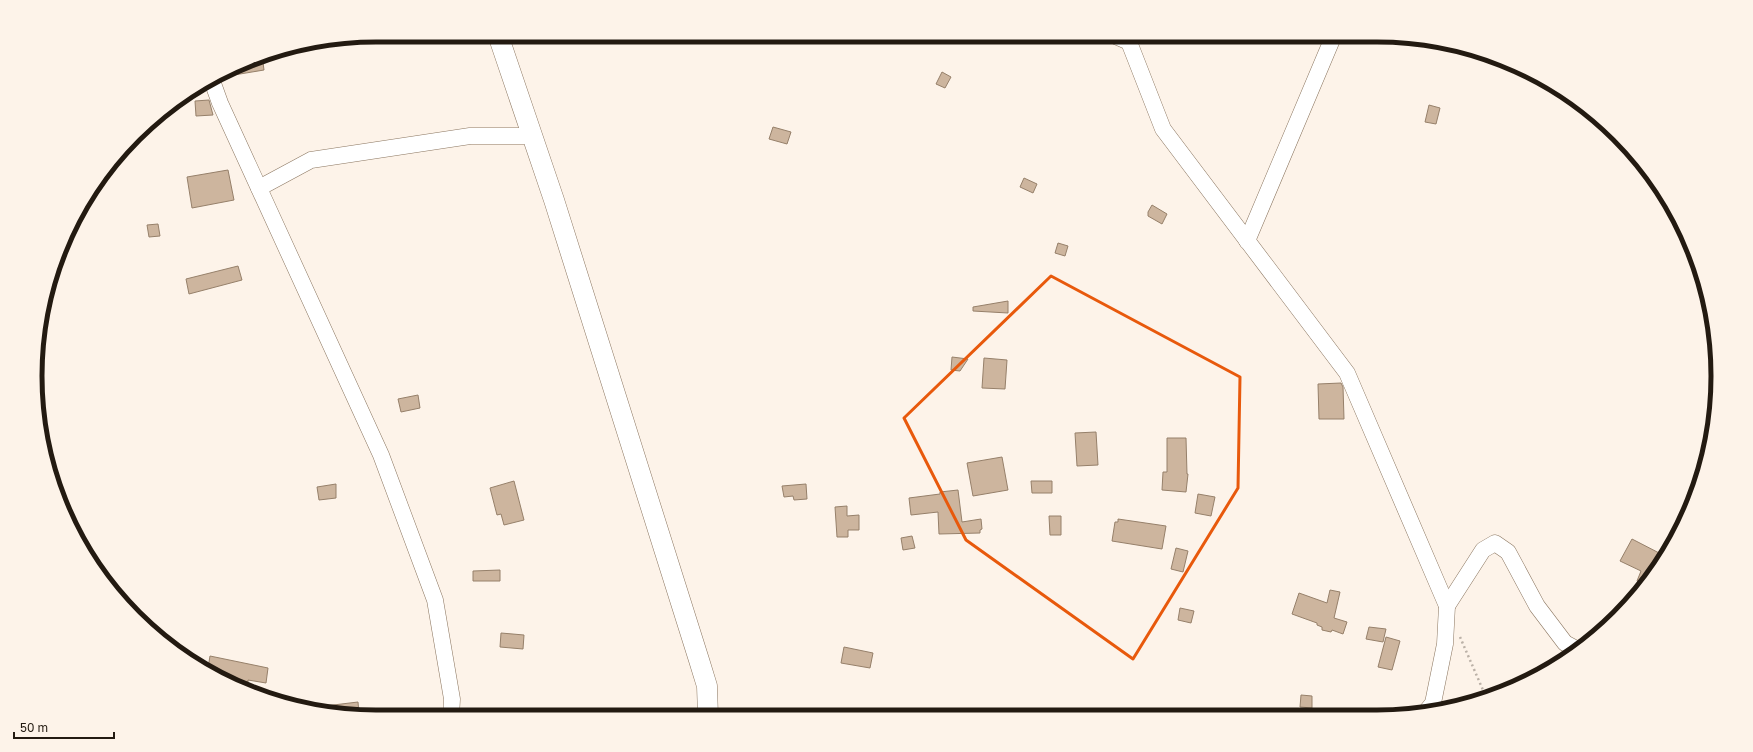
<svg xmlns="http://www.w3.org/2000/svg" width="1753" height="752" font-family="'Golos Text',sans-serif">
<rect width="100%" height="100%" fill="#fdf3e9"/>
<g fill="#cdb59e" stroke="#96806a">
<polygon points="262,55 264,70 222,77 221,74"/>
<polygon points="942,72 951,77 945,88 936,84"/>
<polygon points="209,100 213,115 196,116 195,101"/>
<polygon points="1429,105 1440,108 1436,124 1425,122"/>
<polygon points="773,127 791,132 787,144 769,139"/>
<polygon points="228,170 234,200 192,208 187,177"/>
<polygon points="1024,178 1037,184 1033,193 1020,187"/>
<polygon points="1152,205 1167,214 1162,224 1148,216 1148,212"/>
<polygon points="158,224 160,236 149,237 147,225"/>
<polygon points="1058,243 1068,246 1065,256 1055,253"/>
<polygon points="238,266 242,280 189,294 186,279"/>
<polygon points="1008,301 1008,313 973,311 973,307"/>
<polygon points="952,357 968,359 960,371 951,370"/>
<polygon points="984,358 1007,360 1005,389 982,388"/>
<polygon points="1341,383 1343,387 1344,419 1319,419 1318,384"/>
<polygon points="418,395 420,408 401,412 398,399"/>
<polygon points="1096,432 1098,465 1077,466 1075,433"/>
<polygon points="1167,438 1186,438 1187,474 1188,474 1186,492 1162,490 1163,472 1167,472"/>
<polygon points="1002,457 1008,490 973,496 967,463"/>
<polygon points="514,481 524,520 504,525 501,514 497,515 490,488"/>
<polygon points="1031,481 1052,481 1052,493 1032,493"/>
<polygon points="336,484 336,498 319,500 317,487"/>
<polygon points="806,484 807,499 794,500 793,496 784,497 782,486"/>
<polygon points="958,490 962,522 981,519 982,529 980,530 980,533 939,534 938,512 911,515 909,498 940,494 940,492"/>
<polygon points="1198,494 1215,497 1211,516 1195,513"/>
<polygon points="847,506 847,516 859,515 859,530 848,530 848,537 837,537 835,507"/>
<polygon points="1049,516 1061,516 1061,535 1050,535"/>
<polygon points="1118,519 1166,526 1162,549 1112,541 1115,522 1118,522"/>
<polygon points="912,536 915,548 903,550 901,538"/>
<polygon points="1632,539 1663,555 1646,585 1637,581 1641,571 1620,561"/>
<polygon points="1176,548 1188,551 1183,572 1171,569"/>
<polygon points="500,570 500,581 473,581 473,571"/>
<polygon points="1330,590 1340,592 1334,618 1347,622 1343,634 1332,630 1331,632 1322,630 1322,627 1317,625 1317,623 1292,614 1299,593 1327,603"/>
<polygon points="1180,608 1194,611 1191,623 1178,620"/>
<polygon points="1369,627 1386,629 1383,642 1366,639"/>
<polygon points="501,633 524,635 523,649 500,647"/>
<polygon points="1386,637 1400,641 1392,670 1378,667"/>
<polygon points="844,647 873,653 870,668 841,663"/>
<polygon points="210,656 268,668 266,683 248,680 248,682 229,679 208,668"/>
<polygon points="1301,695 1312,696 1312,708 1300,707"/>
<polygon points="358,702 359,714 325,709 325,706"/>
</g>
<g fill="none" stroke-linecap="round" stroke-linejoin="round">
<g stroke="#8b7660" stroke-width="17">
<g id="minor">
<polyline points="1113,35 1129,42 1163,129 1347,373 1447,606 1445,644 1433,703 1425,713"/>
<polyline points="211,78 220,103 381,455 435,600 452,699 451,717"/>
<polyline points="259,188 311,160 470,136 532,136"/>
<polyline points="1247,241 1334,35"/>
<polyline points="1447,606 1483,550 1495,543 1508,552 1537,606 1565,643 1578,650"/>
</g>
</g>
<g stroke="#8b7660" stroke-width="21">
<polyline id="major" points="498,35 554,200 699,660 707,686 708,716"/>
</g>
<g stroke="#bbb1a7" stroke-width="2.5" stroke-dasharray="2 3" stroke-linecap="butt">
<polyline points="1460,637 1486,697"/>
<polyline points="466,711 471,717"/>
</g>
<use href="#minor" stroke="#fff" stroke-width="16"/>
<use href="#major" stroke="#fff" stroke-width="20"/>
</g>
<path fill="none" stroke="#e8590c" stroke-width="3" stroke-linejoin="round" d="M1051,276L1240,377L1238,488L1133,659L966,540L904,418Z"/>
<path d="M0 0H1753V752H0ZM376 42H1377A334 334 0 0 1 1711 376V376A334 334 0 0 1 1377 710H376A334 334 0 0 1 42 376V376A334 334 0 0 1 376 42Z" fill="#fdf3e9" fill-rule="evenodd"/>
<path fill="none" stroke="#231a11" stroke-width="5" d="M376 42H1377A334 334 0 0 1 1711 376V376A334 334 0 0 1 1377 710H376A334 334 0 0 1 42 376V376A334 334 0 0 1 376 42Z"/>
<path d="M14 732v6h100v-6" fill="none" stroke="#231a11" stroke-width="2"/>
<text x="20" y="732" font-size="12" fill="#231a11" stroke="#fdf3e9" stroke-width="3" paint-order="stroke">50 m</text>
</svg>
